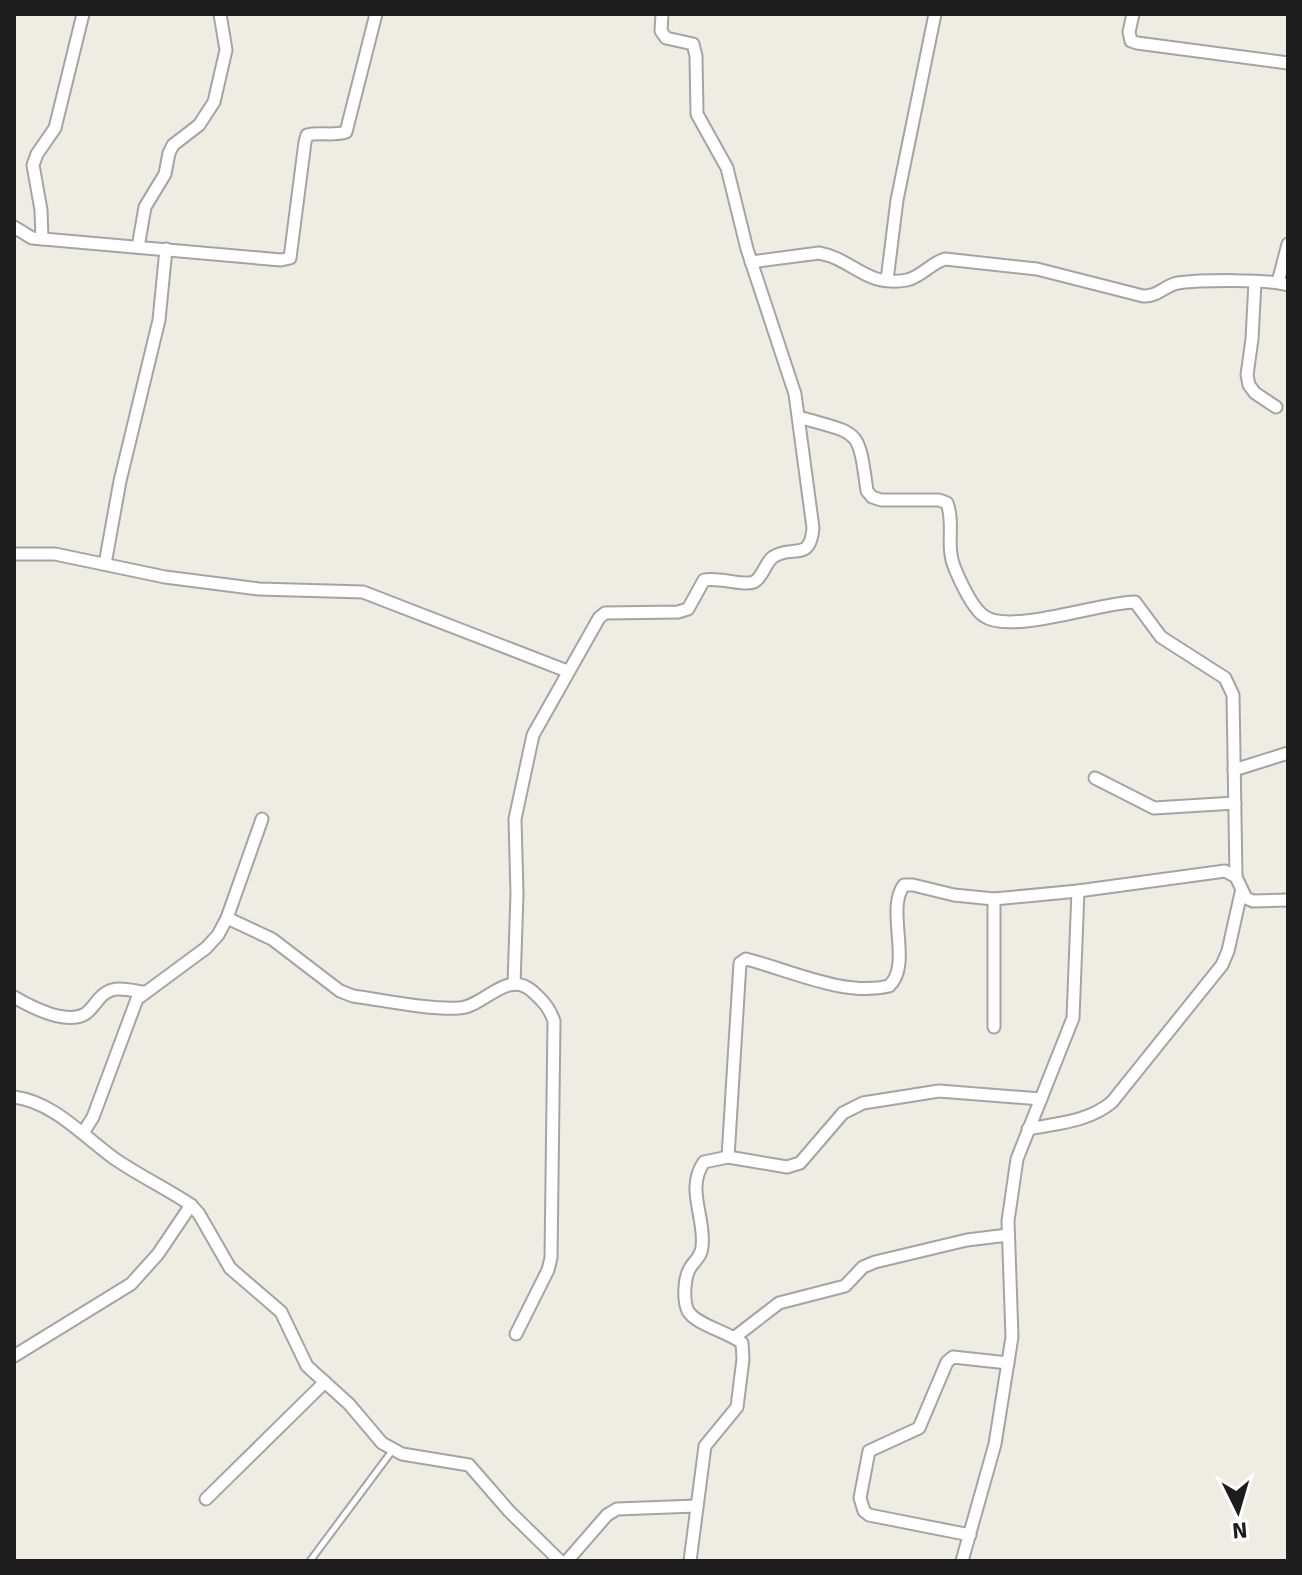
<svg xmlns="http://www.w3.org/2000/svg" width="1302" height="1575" font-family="Signika,sans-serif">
<rect width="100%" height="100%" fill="#eeece3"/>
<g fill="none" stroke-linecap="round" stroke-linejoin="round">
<g stroke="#a4a4a4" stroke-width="9">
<polyline id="lane" points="310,1561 392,1451"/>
</g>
<g stroke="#a4a4a4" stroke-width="15">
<g id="street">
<polyline points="1133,14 1129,32 1131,41 1137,43 1288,63"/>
<path d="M14,227L32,238L281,260L290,258L305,142L307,135C320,132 333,136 346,132L376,14"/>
<polyline points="42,239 41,210 33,165 37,154 55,128 83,14"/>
<polyline points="138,247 145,207 165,174 169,153 173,145 199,125 214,102 226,50 220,14"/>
<path d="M751,262L819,253C853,259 866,288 907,280C921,277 931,263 945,259L1037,269L1143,296C1158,297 1165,285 1178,283C1200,280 1268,279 1288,285"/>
<polyline points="887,280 897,200 935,14"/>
<polyline points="1255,282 1252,339 1247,375 1249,385 1255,393 1276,407"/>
<polyline points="1278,282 1288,244"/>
<path d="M799,417C860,435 858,426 867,491L872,497L881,500H939L947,503C955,525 945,546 955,569C961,583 972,608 984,616C1010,635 1101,602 1135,602L1161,637L1225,678L1233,695L1236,877"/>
<polyline points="14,554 55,554 165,577 259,589 363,592 567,671"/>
<polyline points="105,564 120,481 159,320 166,249"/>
<polyline points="1234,770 1288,753"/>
<polyline points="1095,778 1154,808 1235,803"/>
<path d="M227,918L272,939L340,991L353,996C383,1000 430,1010 459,1008C484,1007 507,969 532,991C543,1001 549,1007 554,1021L551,1258L548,1270L516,1334"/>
<path d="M514,984L517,894L515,819L533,735L599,618L605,613L678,612L688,609L704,580C719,577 744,586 754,582C763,577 765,563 773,557C792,544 810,563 813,528L795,394L747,249L727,168L697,114L696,56L693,44L666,38L661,31L662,14"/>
<path d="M14,997C31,1007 66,1025 85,1014C90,1011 94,1005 98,1000C111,984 124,989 143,992"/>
<polyline points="994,1027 994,899"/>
<path d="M14,1097C54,1102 84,1137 115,1159C140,1176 167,1189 191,1205L199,1214L230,1268L281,1312L307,1366L349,1404L382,1443L402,1454L469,1465L509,1511L560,1561"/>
<path d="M1028,1129C1058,1123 1088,1122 1112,1102L1222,965L1228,951L1241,893"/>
<polyline points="83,1133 93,1117 137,999 206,948 218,935 227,918 262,819"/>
<path d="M728,1157L740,963L746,959C789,970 845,997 889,986C913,965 885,909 904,885H913L954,895L994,899L1078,891L1225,871L1236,877L1246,898L1253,901L1288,900"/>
<polyline points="735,1337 779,1303 845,1286 863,1267 875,1262 967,1240 1008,1235"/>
<polyline points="14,1356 131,1284 158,1254 191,1205"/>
<polyline points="206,1499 325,1382"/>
<polyline points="970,1535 869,1515 864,1511 860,1498 869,1451 919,1428 947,1362 953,1357 1008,1363"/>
<polyline points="567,1561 607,1515 617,1509 696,1506"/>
<path d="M690,1561L705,1446L737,1407L743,1359L742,1343C729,1332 696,1325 688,1311C683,1301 684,1278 690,1268C695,1260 701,1257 702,1247C706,1218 685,1189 704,1162L728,1157L787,1167L800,1163L843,1113L863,1103L939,1091L1041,1099"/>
<polyline points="962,1561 995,1444 1012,1337 1008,1221 1017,1159 1073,1018 1078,891"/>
</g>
</g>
<use href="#lane" stroke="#fff" stroke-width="5"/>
<use href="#street" stroke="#fff" stroke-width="11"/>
</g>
<rect width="1302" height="1575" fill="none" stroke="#1d1d1d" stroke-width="32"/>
<g transform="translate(1238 1511) rotate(175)" stroke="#ffffff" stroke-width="6" paint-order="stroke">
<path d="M0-6L14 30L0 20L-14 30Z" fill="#1d1d1d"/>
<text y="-12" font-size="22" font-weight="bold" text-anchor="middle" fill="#1d1d1d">N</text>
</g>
</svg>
